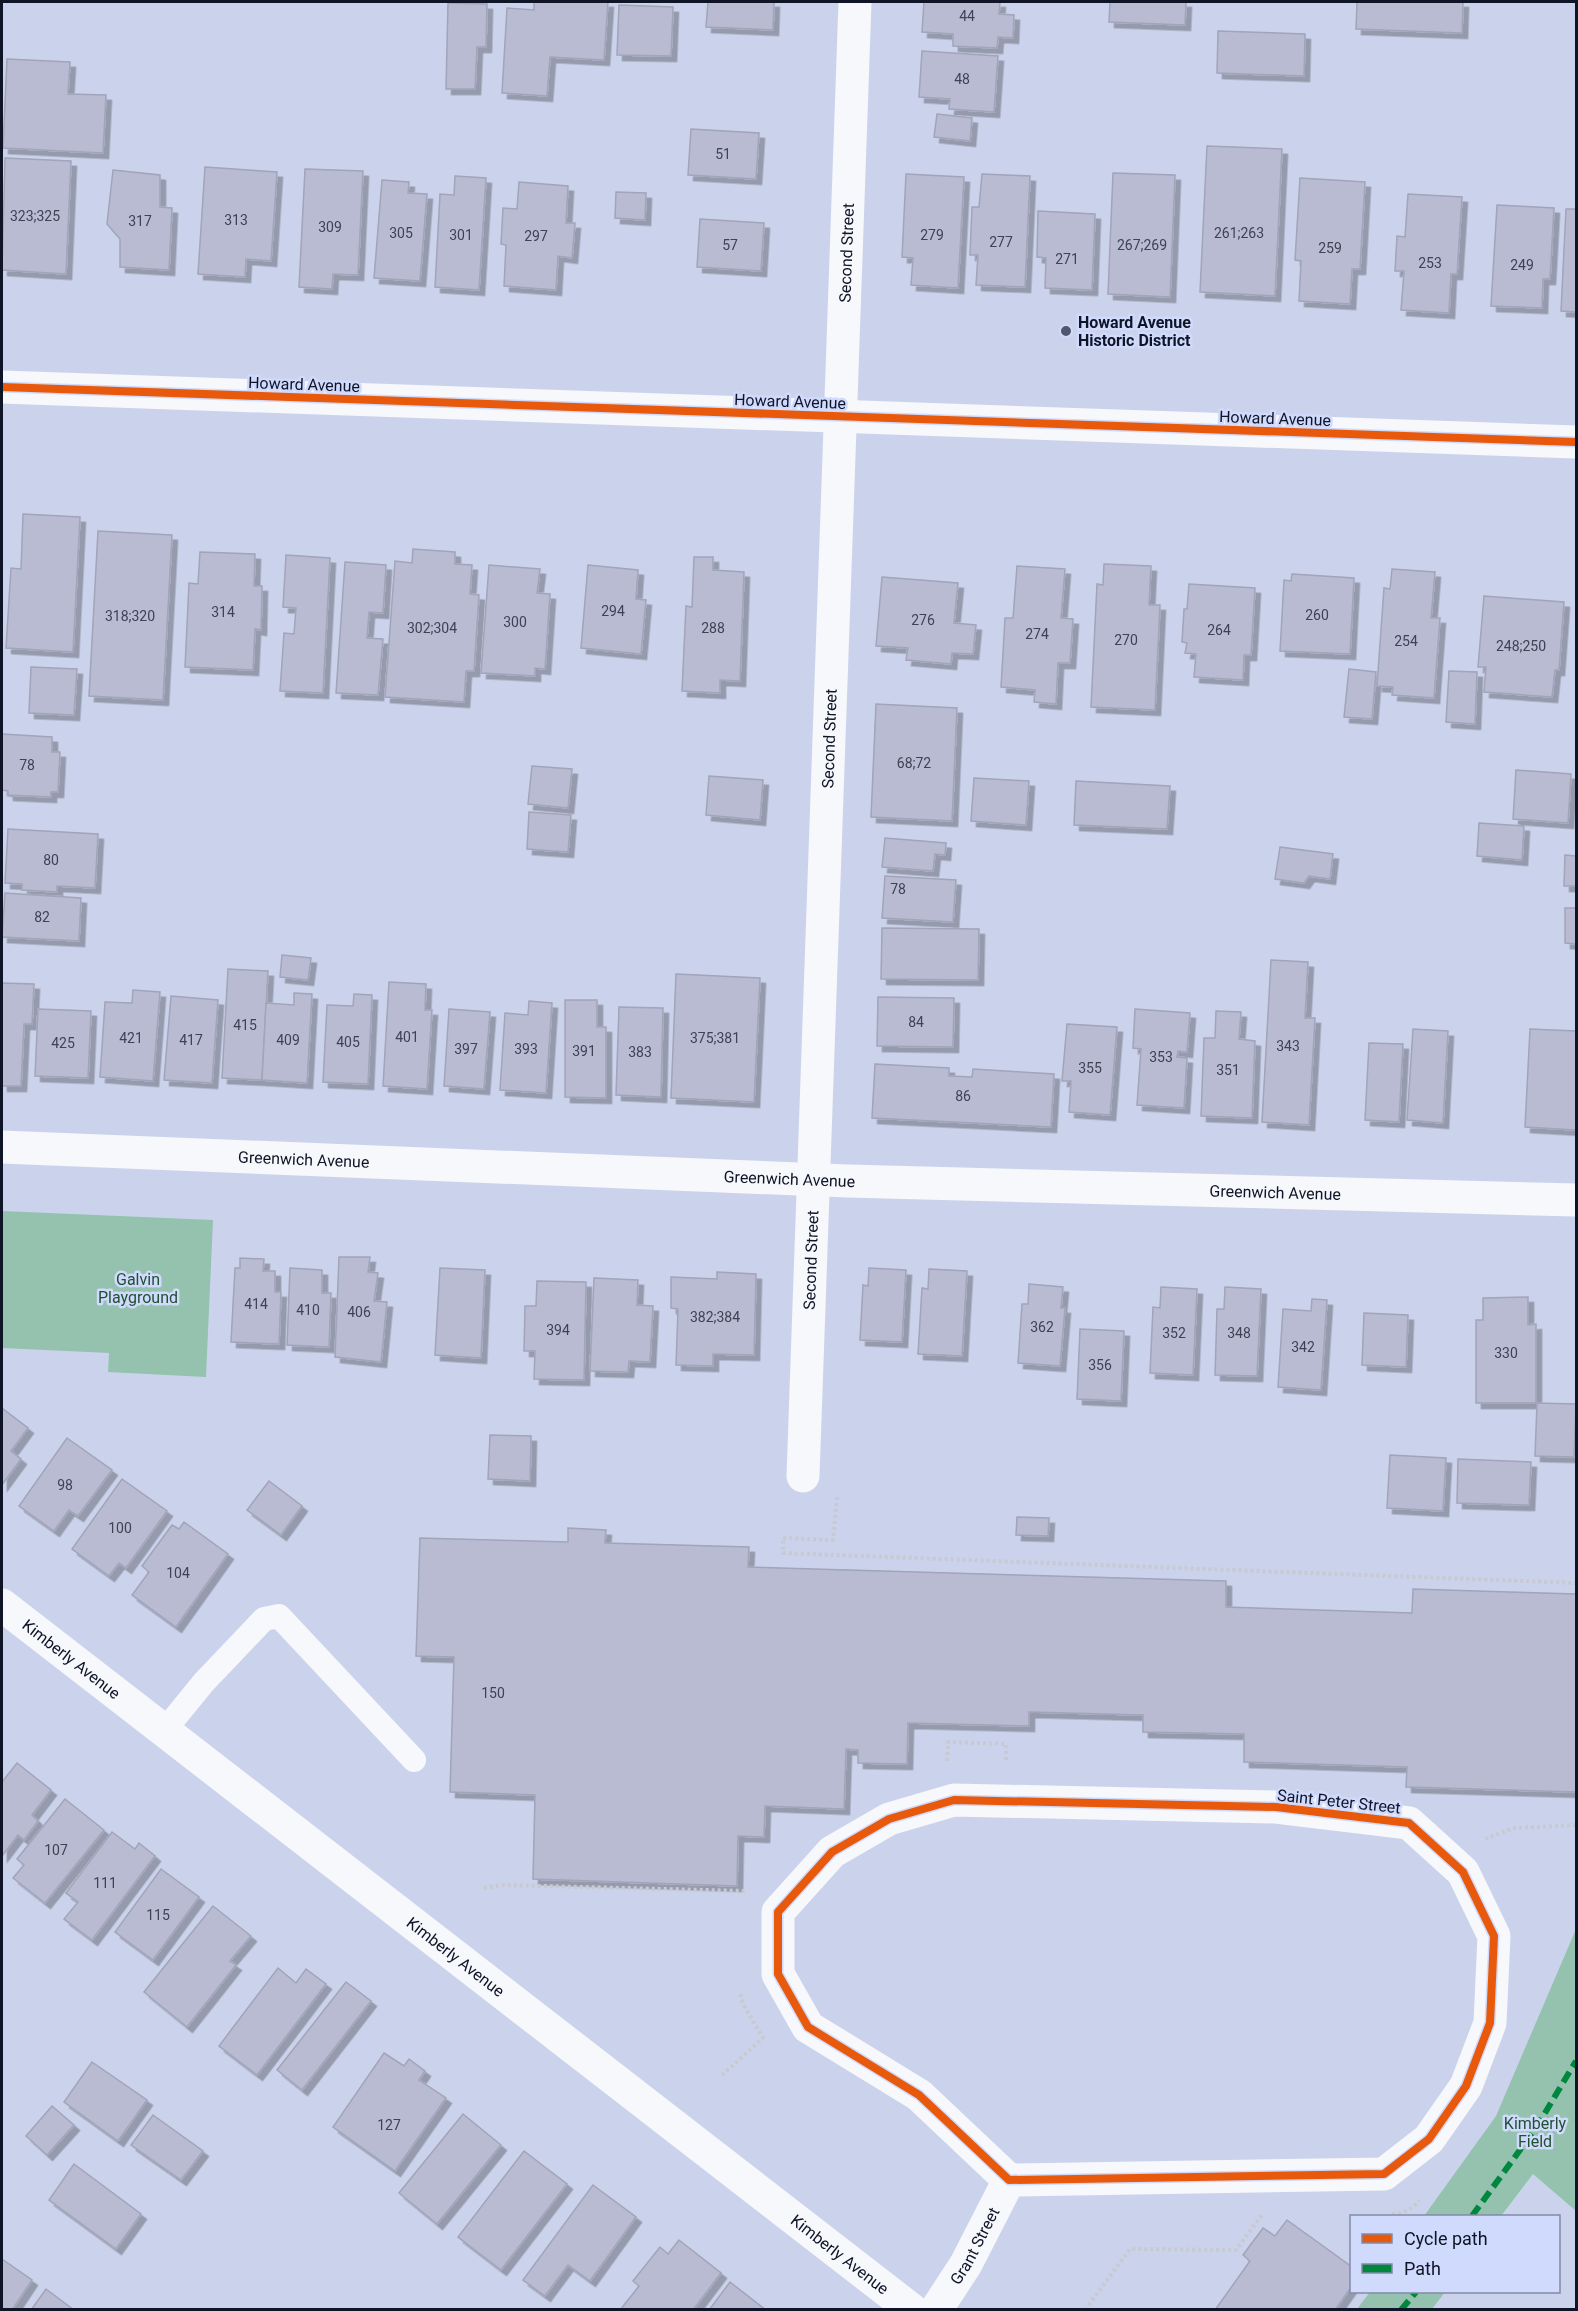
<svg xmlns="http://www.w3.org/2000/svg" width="1578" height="2311" font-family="Roboto,sans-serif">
<defs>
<filter id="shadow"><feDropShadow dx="5.5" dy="5.5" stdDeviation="0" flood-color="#0004"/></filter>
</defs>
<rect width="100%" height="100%" fill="#cbd3ec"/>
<g fill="#95c2ae">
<polygon points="2,1211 213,1220 206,1377 108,1372 109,1353 2,1348"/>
<polygon points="1576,1929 1576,2211 1533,2174 1501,2216 1424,2216 1496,2116"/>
<polygon points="1370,2292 1445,2292 1432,2309 1357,2309"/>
</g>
<g fill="#b9bbd3" stroke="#a2a4b9" stroke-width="1.5" filter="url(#shadow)">
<polygon points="534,2 608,2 604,60 550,57 547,96 502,93 507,8 534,10"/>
<polygon points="708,2 774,2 773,30 706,27"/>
<polygon points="924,2 1000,2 999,14 1014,15 1013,38 998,37 997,48 953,46 953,34 922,32"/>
<polygon points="1110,2 1186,2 1185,25 1109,22"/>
<polygon points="1357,2 1463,2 1462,33 1356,29"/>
<polygon points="448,3 487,4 486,47 477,47 475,89 446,89"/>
<polygon points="619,5 673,7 671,56 617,55"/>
<polygon points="1218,31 1305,34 1304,76 1217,73"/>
<polygon points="922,51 998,56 994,112 949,109 950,99 919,97"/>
<polygon points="7,59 70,62 68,94 106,95 103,153 3,148"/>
<polygon points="937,114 972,118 970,141 934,137"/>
<polygon points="691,129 759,133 756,179 688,175"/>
<polygon points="1207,146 1282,149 1275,296 1200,292"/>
<polygon points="5,158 71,161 66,274 2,270"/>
<polygon points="205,167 277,172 271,261 246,259 245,277 198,274"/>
<polygon points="305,169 363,171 358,275 333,274 332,289 299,287"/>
<polygon points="113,170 160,175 160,207 172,208 169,270 120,267 120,239 107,224"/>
<polygon points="1113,173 1175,175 1170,297 1108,294"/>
<polygon points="906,174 964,177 958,288 911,285 913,258 902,257"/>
<polygon points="982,174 1030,176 1025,287 976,285 978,255 970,255 972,207 979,207"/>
<polygon points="455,176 486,178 479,290 435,287 440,194 454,195"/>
<polygon points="1300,178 1365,182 1360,269 1352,269 1350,304 1299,301 1301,261 1295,260"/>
<polygon points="382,180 409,182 408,193 427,194 420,281 374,278"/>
<polygon points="519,182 568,186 566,223 575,223 572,258 558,256 556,290 504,286 506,245 501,244 503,208 517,209"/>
<polygon points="616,192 646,193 645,220 615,218"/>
<polygon points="1408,194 1462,197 1457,274 1451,274 1449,313 1401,310 1404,271 1395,271 1397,236 1405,237"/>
<polygon points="1497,205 1554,208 1550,279 1543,279 1542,308 1491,306"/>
<polygon points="1566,209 1576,209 1576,312 1561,311"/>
<polygon points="1038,211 1095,214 1092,290 1045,288 1046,258 1037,257"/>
<polygon points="700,219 764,223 761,271 697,267"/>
<polygon points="23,514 80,517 73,652 6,648 11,568 21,569"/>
<polygon points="98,531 172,535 163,700 89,696"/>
<polygon points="413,549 455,552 455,564 472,565 470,594 479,595 474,671 466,671 464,702 385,697 395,561 412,563"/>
<polygon points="200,552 255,554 254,586 262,586 261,630 255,629 253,670 185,667 189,583 198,584"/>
<polygon points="286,555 330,558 323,693 280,691 284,633 294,634 296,608 283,607"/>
<polygon points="694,557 713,557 713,570 744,572 740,681 720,680 720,693 682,691 686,606 692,607"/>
<polygon points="345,562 386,565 383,613 369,612 367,638 383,639 378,695 336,693"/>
<polygon points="1104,564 1151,566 1149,605 1160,605 1155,710 1091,707 1097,584 1103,585"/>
<polygon points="489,565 540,569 537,593 550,594 545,669 535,668 535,676 481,673"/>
<polygon points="588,565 638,570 636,599 646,600 641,654 581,648"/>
<polygon points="1017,566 1065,569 1061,618 1073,619 1070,663 1058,663 1056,704 1034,702 1035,690 1001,687 1005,618 1013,618"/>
<polygon points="1392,569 1435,572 1431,618 1440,618 1434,698 1392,695 1393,687 1377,686 1384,588 1390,589"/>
<polygon points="1292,574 1354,578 1350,654 1280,651 1284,580 1291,581"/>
<polygon points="882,577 958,583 954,623 976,625 973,654 952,653 951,664 906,660 908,648 876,646"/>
<polygon points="1189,584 1255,588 1251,655 1244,655 1243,680 1194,677 1196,654 1185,653 1187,643 1182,642 1184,609 1187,609"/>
<polygon points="1484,596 1564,602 1559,670 1555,670 1552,697 1484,692 1486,667 1478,667"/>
<polygon points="31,667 77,669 74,715 29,713"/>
<polygon points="1349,669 1376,672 1372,719 1344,717"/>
<polygon points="1449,671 1477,672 1475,724 1446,722"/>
<polygon points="876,704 957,708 952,821 871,817"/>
<polygon points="2,734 52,737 52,752 60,752 58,792 51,792 51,797 8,795 8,791 2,790"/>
<polygon points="532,766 572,769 568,808 528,804"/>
<polygon points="1516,770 1571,774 1568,823 1513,819"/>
<polygon points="709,776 763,780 760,820 706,815"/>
<polygon points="974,778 1029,781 1026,825 971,821"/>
<polygon points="1076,781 1170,786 1167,829 1074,825"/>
<polygon points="529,812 571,815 568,852 527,849"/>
<polygon points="1479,823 1524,826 1522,860 1477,856"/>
<polygon points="8,829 98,834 95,888 57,886 57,892 22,890 22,884 5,883"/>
<polygon points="885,838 946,843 945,855 935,854 933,871 882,867"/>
<polygon points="1280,847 1333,854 1330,879 1309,876 1304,883 1275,879"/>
<polygon points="1565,855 1576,856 1576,886 1564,886"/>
<polygon points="885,876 956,880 953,922 882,918"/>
<polygon points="5,893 81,898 79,941 2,937"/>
<polygon points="1565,908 1576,908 1576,944 1565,943"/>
<polygon points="882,928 979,929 978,980 881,979"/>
<polygon points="282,955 311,958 308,980 280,977"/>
<polygon points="1271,960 1308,962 1305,1018 1315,1018 1309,1125 1262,1122"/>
<polygon points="228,969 268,971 262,1080 222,1078"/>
<polygon points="676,974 760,978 754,1102 671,1098"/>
<polygon points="389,982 426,984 425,1010 432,1010 427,1089 383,1086"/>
<polygon points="2,983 34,984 32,1024 24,1024 21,1086 2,1086"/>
<polygon points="133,990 160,992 153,1081 100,1077 105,1002 132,1003"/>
<polygon points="294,993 312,994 307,1083 262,1080 266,1003 294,1005"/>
<polygon points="354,994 372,995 368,1084 323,1082 327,1005 353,1006"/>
<polygon points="171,996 218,1000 212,1083 164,1080"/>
<polygon points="878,997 954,998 953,1047 877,1046"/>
<polygon points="565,1000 597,1000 597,1027 606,1027 606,1098 565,1097"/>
<polygon points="529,1001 552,1003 546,1093 500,1090 505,1013 528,1015"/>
<polygon points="619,1007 663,1008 661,1097 616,1095"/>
<polygon points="38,1009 91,1011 88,1078 35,1076"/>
<polygon points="449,1009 490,1012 484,1089 444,1086"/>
<polygon points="1135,1009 1190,1013 1187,1052 1178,1051 1177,1057 1187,1058 1184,1108 1137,1105 1141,1049 1133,1048"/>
<polygon points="1216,1011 1241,1012 1239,1039 1255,1041 1252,1118 1201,1116 1204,1038 1215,1038"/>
<polygon points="1067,1024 1117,1027 1110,1115 1069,1112 1071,1081 1062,1081"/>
<polygon points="1413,1029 1448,1031 1443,1123 1407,1120"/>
<polygon points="1530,1029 1576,1031 1576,1130 1525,1127"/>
<polygon points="1369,1043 1403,1044 1399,1122 1365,1120"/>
<polygon points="875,1064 949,1068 949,1076 972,1077 973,1069 1054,1074 1051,1127 872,1118"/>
<polygon points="339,1257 370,1257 368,1272 378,1273 374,1301 387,1302 381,1362 335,1357"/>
<polygon points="240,1258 264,1259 263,1271 275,1271 275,1292 281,1292 279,1344 231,1342 235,1268 240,1268"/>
<polygon points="290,1268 322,1270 322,1293 331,1293 329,1347 287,1345"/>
<polygon points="440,1268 485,1270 481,1358 435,1355"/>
<polygon points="869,1268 906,1270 902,1342 860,1340 863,1285 868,1286"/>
<polygon points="929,1269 967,1271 962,1356 918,1354 922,1288 928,1289"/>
<polygon points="717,1272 756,1274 754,1355 713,1354 713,1366 676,1365 678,1309 671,1308 671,1277 717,1279"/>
<polygon points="594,1278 638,1280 637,1305 653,1306 650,1362 629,1361 628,1372 590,1371"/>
<polygon points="537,1281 586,1282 584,1380 534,1379 535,1351 524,1351 525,1306 536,1306"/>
<polygon points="1029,1284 1063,1287 1061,1308 1065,1308 1060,1366 1018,1363 1022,1304 1028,1304"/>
<polygon points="1161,1287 1197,1289 1193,1375 1150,1373 1153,1307 1160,1308"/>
<polygon points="1225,1287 1261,1289 1257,1376 1215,1375 1217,1309 1224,1309"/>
<polygon points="1528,1297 1528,1325 1536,1324 1536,1403 1476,1403 1476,1320 1483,1320 1483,1298"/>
<polygon points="1312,1299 1327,1300 1321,1390 1278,1387 1283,1309 1311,1311"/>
<polygon points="1364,1313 1408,1315 1406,1367 1362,1365"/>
<polygon points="1080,1329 1124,1331 1121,1401 1077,1399"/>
<polygon points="1537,1403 1576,1404 1574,1457 1535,1456"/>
<polygon points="2,1408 28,1428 11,1451 21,1459 2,1485"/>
<polygon points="490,1435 531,1436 530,1481 488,1479"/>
<polygon points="67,1438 112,1470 78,1516 69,1510 54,1531 19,1506"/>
<polygon points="1390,1455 1446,1458 1443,1511 1387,1508"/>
<polygon points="1458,1459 1531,1462 1529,1505 1457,1503"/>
<polygon points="122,1479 167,1511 126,1568 119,1563 109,1576 72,1549"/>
<polygon points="269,1481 302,1506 281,1535 247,1510"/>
<polygon points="1017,1517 1049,1518 1048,1536 1016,1535"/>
<polygon points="184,1522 228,1554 176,1627 132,1595 149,1572 142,1566 172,1525 179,1529"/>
<polygon points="568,1528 606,1530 605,1543 749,1547 748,1567 1226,1581 1226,1607 1412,1613 1413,1589 1576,1594 1576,1792 1406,1787 1407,1767 1244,1762 1244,1734 1143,1732 1143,1715 1029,1712 1029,1726 908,1723 907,1764 858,1763 858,1750 846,1749 844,1809 765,1806 764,1837 738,1836 737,1886 533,1879 535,1795 450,1792 454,1657 416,1656 420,1538 568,1542"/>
<polygon points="17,1763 51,1790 32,1815 38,1821 24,1840 18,1835 2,1856 2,1782"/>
<polygon points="65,1799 104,1830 45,1903 13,1878 24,1865 17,1859"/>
<polygon points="112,1832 135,1849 139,1843 155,1856 92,1940 64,1919 78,1902 66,1893"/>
<polygon points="161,1869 199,1897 153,1960 115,1932"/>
<polygon points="213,1906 251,1936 230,1961 236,1965 187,2027 144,1992"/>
<polygon points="278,1968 296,1983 306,1969 326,1984 257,2075 219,2046"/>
<polygon points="346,1982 371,2001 302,2090 277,2070"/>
<polygon points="384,2053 404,2066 409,2059 425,2071 419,2080 446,2098 395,2171 333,2127"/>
<polygon points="92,2062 147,2100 118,2141 64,2102"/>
<polygon points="52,2106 74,2125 47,2155 26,2136"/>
<polygon points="463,2114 501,2145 437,2224 399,2193"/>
<polygon points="153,2115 203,2151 181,2180 131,2145"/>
<polygon points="524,2151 567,2184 501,2270 458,2237"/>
<polygon points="74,2164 141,2214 116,2249 49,2200"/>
<polygon points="593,2185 636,2217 590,2281 568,2265 545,2296 523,2280"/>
<polygon points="1287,2220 1352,2267 1352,2286 1335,2310 1215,2310 1250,2261 1243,2255 1263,2228 1275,2236"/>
<polygon points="679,2240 721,2273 693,2310 620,2310 639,2286 633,2281 660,2247 668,2254"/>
<polygon points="2,2259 32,2280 12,2310 2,2310"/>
<polygon points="730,2282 766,2310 709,2310"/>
<polygon points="46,2289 74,2310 31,2310"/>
</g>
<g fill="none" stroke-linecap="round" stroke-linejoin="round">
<g stroke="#c7cad1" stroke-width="4" stroke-dasharray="3 3" stroke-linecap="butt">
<polyline points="837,1497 833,1540 783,1538 783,1553 1576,1583"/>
<polyline points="947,1761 948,1742 1006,1744 1006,1762"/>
<polyline points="1485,1839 1514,1828 1576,1825"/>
<polyline points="484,1888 501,1885 746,1891"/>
<polyline points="722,2075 763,2038 743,2004 740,1993"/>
<path d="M1392,2214C1402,2214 1413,2209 1419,2200"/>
<polyline points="1085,2310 1130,2249 1236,2250 1262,2215"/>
</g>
<polyline stroke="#f7f8fc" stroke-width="24" points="164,1731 204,1682 264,1619 279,1616 414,1760"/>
<g stroke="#f7f8fc" stroke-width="33">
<path id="s1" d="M2,1147L848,1181L1576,1200"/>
<path id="s2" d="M803,1476L855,2"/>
<polygon points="954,1800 1276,1807 1409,1823 1463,1872 1494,1936 1490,2023 1466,2086 1429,2139 1384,2174 1009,2180 919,2095 808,2027 778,1974 778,1912 832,1852 889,1819"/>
<path id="s3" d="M936,2310L966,2264L1009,2180"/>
</g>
<g stroke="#f7f8fc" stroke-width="33">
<polyline points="2,387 1576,442"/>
<path id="s4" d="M2,1605L912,2310"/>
</g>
<g stroke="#00873e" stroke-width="6" stroke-dasharray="12 6" stroke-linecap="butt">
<polyline points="1472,2216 1536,2128 1576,2061"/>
<polyline points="1401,2310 1416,2292"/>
</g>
<g stroke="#cfdafc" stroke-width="11">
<g id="cycleway">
<polyline points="2,387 1576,442"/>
<polygon points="954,1800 1276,1807 1409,1823 1463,1872 1494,1936 1490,2023 1466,2086 1429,2139 1384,2174 1009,2180 919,2095 808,2027 778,1974 778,1912 832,1852 889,1819"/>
</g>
</g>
<use href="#cycleway" stroke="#e8590c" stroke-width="8"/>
</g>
<circle fill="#51576c" stroke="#cfdafc" stroke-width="2" cx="1066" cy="331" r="6"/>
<g text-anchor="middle" stroke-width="5" stroke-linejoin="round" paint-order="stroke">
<g font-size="14" fill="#3d4256">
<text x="967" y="21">44</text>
<text x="962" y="84">48</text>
<text x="723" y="159">51</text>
<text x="35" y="221">323;325</text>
<text x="236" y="225">313</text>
<text x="140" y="226">317</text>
<text x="330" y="232">309</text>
<text x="401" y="238">305</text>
<text x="1239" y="238">261;263</text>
<text x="461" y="240">301</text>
<text x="932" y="240">279</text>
<text x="536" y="241">297</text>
<text x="1001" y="247">277</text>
<text x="730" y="250">57</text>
<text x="1142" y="250">267;269</text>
<text x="1330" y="253">259</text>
<text x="1067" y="264">271</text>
<text x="1430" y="268">253</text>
<text x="1522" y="270">249</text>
<text x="613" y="616">294</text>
<text x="223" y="617">314</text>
<text x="1317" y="620">260</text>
<text x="130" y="621">318;320</text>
<text x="923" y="625">276</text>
<text x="515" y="627">300</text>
<text x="432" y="633">302;304</text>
<text x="713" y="633">288</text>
<text x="1219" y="635">264</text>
<text x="1037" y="639">274</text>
<text x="1126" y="645">270</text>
<text x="1406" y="646">254</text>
<text x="1521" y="651">248;250</text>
<text x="914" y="768">68;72</text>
<text x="27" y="770">78</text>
<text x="51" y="865">80</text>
<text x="898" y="894">78</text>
<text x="42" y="922">82</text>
<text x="916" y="1027">84</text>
<text x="245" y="1030">415</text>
<text x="407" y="1042">401</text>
<text x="131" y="1043">421</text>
<text x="715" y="1043">375;381</text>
<text x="191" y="1045">417</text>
<text x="288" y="1045">409</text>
<text x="348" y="1047">405</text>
<text x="63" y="1048">425</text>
<text x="1288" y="1051">343</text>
<text x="466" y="1054">397</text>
<text x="526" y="1054">393</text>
<text x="584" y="1056">391</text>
<text x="640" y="1057">383</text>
<text x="1161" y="1062">353</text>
<text x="1090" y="1073">355</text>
<text x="1228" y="1075">351</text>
<text x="963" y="1101">86</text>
<text x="256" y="1309">414</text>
<text x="308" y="1315">410</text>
<text x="359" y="1317">406</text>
<text x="715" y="1322">382;384</text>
<text x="1042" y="1332">362</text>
<text x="558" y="1335">394</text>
<text x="1174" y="1338">352</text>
<text x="1239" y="1338">348</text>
<text x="1303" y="1352">342</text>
<text x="1506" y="1358">330</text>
<text x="1100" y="1370">356</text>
<text x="65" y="1490">98</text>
<text x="120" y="1533">100</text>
<text x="178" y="1578">104</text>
<text x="493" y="1698">150</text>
<text x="56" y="1855">107</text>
<text x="105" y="1888">111</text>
<text x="158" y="1920">115</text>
<text x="389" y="2130">127</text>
</g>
<g font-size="16" fill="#0f1427" stroke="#cfdafc">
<text dy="6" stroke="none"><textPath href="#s2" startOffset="1224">Second Street</textPath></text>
<text transform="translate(304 384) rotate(2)" y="6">Howard Avenue</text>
<text transform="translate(790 401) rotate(2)" y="6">Howard Avenue</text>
<text transform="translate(1275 418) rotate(2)" y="6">Howard Avenue</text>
<text dy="6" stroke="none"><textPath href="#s2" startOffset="738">Second Street</textPath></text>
<text dy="6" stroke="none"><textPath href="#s1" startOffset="302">Greenwich Avenue</textPath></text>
<text dy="6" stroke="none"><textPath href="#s1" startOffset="788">Greenwich Avenue</textPath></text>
<text dy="6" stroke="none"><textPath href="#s1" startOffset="1274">Greenwich Avenue</textPath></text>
<text dy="6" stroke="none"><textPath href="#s2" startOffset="216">Second Street</textPath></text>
<text dy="6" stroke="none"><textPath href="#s4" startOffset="88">Kimberly Avenue</textPath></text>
<text transform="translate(1339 1801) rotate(6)" y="6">Saint Peter Street</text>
<text dy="6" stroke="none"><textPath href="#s4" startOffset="574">Kimberly Avenue</textPath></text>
<text dy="6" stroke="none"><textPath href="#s3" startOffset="75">Grant Street</textPath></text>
<text dy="6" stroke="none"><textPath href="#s4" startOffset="1060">Kimberly Avenue</textPath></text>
</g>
<g font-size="16" font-weight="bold" fill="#0f1427" stroke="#cfdafc" text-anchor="start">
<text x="1078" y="328">Howard Avenue<tspan x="1078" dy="18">Historic District</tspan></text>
</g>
<g font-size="16" fill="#20512f" stroke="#cfdafc">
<text x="138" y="1285">Galvin<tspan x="138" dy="18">Playground</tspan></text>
<text x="1535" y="2129">Kimberly<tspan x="1535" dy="18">Field</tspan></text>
</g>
</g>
<rect width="1578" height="2311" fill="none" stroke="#0f1427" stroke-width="6"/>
<rect x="1350" y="2215" width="210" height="78" fill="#cfdafc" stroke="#828ba7" stroke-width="1.5"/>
<rect x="1362" y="2234" width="30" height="9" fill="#e8590c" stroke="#828ba7" stroke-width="1.5"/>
<text x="1404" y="2245" font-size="18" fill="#0f1427">Cycle path</text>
<rect x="1362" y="2264" width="30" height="9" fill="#00873e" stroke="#828ba7" stroke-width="1.5"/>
<text x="1404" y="2275" font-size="18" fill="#0f1427">Path</text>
</svg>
